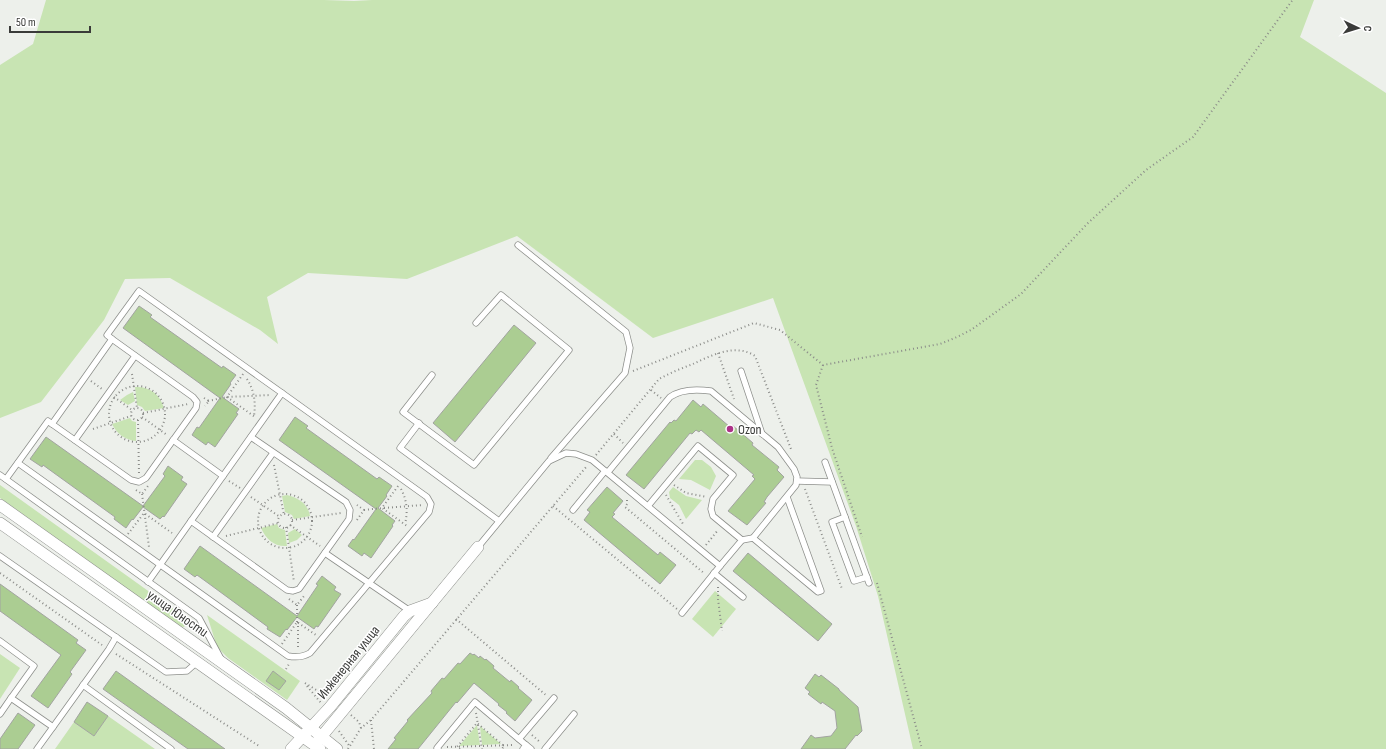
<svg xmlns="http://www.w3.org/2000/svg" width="1386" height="749" font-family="'Sofia Sans Condensed',sans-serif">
<rect width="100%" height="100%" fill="#edf0eb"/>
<g fill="#c8e4b3">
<polygon points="46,0 324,0 354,1 372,0 1314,0 1300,37 1386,93 1386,749 913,749 878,596 856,526 773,298 653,338 517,236 407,279 308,273 267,297 278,344 260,330 170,278 125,279 104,320 41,402 0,418 0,65 33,44"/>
<path d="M135,387C149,386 160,394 164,408L145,411L142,407L137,405Z"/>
<polygon points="133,392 135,401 128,405 120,400 127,395"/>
<path d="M130,418L132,421L136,422V441C125,440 117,434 112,424Z"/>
<polygon points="695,460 702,460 711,467 716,476 710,490 691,480 679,479"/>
<polygon points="0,485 186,618 188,621 184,627 179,626 0,498"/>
<polygon points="673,487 686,496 702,500 687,518 686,519 679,505 670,498 669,492"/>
<path d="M287,495C299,498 308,504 310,516L294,519L292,515L285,512L282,496Z"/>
<path d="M277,524L279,528L285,530L287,546C274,547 266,539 261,528Z"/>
<polygon points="295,529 302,535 297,540 289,543 288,533"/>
<polygon points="715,591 736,609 713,637 692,619"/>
<polygon points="207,615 300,681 287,700 228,658 217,647"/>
<polygon points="0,654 20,668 0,699"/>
<polygon points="108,716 155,749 55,749 74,722 94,736"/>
<polygon points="477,725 480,745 459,746"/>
<polygon points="480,726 501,744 482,745"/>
</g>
<g fill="#abcd92" stroke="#a2a4a0">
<polygon points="139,306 152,315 150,317 222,368 223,366 236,375 230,383 231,384 222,397 239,409 236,413 238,414 215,447 208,442 206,445 192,435 197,427 199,428 220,398 123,328"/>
<polygon points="514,325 536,343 455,442 433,423"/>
<polygon points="693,400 701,407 703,404 730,427 732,425 753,443 752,445 779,467 777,470 784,477 767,497 764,502 766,503 747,525 728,511 755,479 752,476 754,475 701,430 699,432 696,430 692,434 690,433 644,489 626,475 670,422 671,423 674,420 676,421"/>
<polygon points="295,417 308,426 306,428 377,479 379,477 392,486 386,495 387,496 378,508 395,521 392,525 393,526 371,558 364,553 362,556 348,546 353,539 354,540 376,509 279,440"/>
<polygon points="46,437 143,506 165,476 163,474 168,466 183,477 181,480 187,484 164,517 163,516 160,519 143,507 133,520 132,519 126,528 114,519 115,517 54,473 43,465 42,467 30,459"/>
<polygon points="607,487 623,501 613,513 615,514 612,517 658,555 660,552 676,565 660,584 584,520 590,512 587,510"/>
<polygon points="200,546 297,616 318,585 316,584 322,576 336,587 334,590 341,594 318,627 316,626 314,629 297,617 287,630 286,629 280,637 267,629 268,627 208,583 197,575 195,577 184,569"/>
<polygon points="748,553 832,624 818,641 733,571"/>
<polygon points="0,584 78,640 76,643 86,650 70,672 72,674 48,708 31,696 61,655 0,611"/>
<polygon points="470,653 473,655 474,654 479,658 480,656 485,660 486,659 494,666 493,668 510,682 511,680 519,687 518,688 532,700 515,721 506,713 507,712 498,705 499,704 474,683 457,703 456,702 418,749 388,749 396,739 394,738 408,721 407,720 432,693 431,691 442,678 444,679 458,663 460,664"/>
<polygon points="116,671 225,749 188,749 103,689"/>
<polygon points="273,671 286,681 279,690 266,681"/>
<polygon points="815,674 819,677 821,675 839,689 839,690 858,707 862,731 857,736 856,735 845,749 801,749 811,735 815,738 831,736 837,728 835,711 822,702 821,704 808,694 810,692 805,688"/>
<polygon points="87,702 108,716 94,736 74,722"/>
<polygon points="18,713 35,725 18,749 0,749 0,739"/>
</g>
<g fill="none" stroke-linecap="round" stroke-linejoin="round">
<g stroke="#8d8f8b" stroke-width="7">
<g id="lane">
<polyline points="518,245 626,332 630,348 625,373 551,458"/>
<polyline points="741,371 762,434"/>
<polyline points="432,375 403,412 474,465 569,350 501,295 476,323"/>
<polyline points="419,423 400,448 499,521"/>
<polyline points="52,424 131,480 139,482 146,478 196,408 197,402 193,397 112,339"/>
<polyline points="75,440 135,356"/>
<polyline points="173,440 223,476"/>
<polyline points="825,462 869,583"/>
<path d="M18,463L288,656C297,658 303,657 310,653L429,512L431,504L427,497L282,393L191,521"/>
<path d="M608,472L670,397C681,389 697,389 711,391L778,447L794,469L797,477L796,485L753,538L742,540"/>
<polyline points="0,475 199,618 221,659"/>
<polyline points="6,479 48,421 52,424 112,339 107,335 139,291 282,393"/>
<polyline points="797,481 832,482"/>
<polyline points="648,506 698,446 733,475 713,499 711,509 713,516 742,540 720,566"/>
<polyline points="573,510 605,471"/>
<polyline points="845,517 832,522 854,581 867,577"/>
<polyline points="213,537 273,453"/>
<polyline points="753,538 818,592 821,591 787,497"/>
<polyline points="478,547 549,461 566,453 576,454 592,460 720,566 682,613"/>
<polyline points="325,553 410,611"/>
<polyline points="0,556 166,672 187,671 196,663"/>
<polyline points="714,573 743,597"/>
<polyline points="148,582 191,521 287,590 293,591 299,589 349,519 350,510 346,502 251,437"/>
<polyline points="0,641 34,666 11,698 53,727 109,649 116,637"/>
<polyline points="83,685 171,749"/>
<polyline points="0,714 11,698"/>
<polyline points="519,739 554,698"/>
<polyline points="526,745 531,749"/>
<polyline points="37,749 53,727"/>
<polyline points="438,749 437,748 475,702 526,745 523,749"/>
<polyline points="545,749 574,714"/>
</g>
</g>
<g stroke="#8d8f8b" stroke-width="12">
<g id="street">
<polyline points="0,505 286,708 337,749"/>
<polyline points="0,523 320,749"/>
<polyline points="317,742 478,547"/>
<polyline points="291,749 330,707 404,616 410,611 432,603"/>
</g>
</g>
<g stroke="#8b8c89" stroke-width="2" stroke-dasharray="1 3" stroke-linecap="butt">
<polyline points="718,353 734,399"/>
<polyline points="823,365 816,385 832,448 862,537"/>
<polyline points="633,371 754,323 780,330 823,365 940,344 957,337 971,330 1021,294 1088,223 1146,170 1193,137 1291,2 1293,0"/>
<polyline points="132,374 137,408"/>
<polyline points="243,374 227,397 255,417"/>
<path d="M247,379C254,390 256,402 254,416"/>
<polyline points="91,381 102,389"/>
<circle cx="137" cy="414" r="28"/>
<polyline points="651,390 661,398"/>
<polyline points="114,397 132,410"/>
<polyline points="204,398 209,401 205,406"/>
<polyline points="208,401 227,397 271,395"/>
<circle cx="137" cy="414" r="6"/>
<polyline points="143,413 188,404"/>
<polyline points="142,417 167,435"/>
<polyline points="138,420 139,474"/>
<polyline points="93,429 131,416"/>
<polyline points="614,434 623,443"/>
<path d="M596,455L659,379C670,373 682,368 693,364C712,355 736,343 755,356L791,449"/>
<polyline points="274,465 284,515"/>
<polyline points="229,481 240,488"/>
<polyline points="674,485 686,493 707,497"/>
<polyline points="398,486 382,508 407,526"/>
<path d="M401,489C407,500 408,512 405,524"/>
<polyline points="805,489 842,589"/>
<polyline points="136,490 142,494 148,486"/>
<polyline points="142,494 149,547"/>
<circle cx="285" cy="521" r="27"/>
<polyline points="666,495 683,524"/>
<polyline points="251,497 280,517"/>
<polyline points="627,500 627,504 625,507 705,574"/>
<polyline points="553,506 677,609"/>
<polyline points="384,508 423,505"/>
<polyline points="364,510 382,508"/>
<circle cx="285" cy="521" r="7"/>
<polyline points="292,520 341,513"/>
<polyline points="357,520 364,510 357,505"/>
<polyline points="290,525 320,546"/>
<polyline points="286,527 294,582"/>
<polyline points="128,534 144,513 172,533"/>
<polyline points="226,536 279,523"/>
<polyline points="706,545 718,530"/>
<polyline points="0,573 102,645"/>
<polyline points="877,583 922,749"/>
<polyline points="718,587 718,599 722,631"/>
<polyline points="289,599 297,605 304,596"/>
<polyline points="297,605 297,622"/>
<polyline points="456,619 547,696"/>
<polyline points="298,622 298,649"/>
<polyline points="282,644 297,622 316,635"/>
<polyline points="116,654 259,746"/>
<polyline points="286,669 289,664"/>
<polyline points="305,683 326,696"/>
<polyline points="307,686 321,703"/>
<polyline points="476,713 482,749"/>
<polyline points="351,715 359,722 361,728"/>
<polyline points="371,720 374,749"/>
<polyline points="339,731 350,747"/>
<polyline points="532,735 541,743"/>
<polyline points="447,747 513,745"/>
<polyline points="348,749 361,728 371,720 587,466"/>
<polyline points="460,749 457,747 477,723 504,746 502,749"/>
</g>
<use href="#lane" stroke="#fff" stroke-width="5.5"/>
<use href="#street" stroke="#fff" stroke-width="11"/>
</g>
<circle fill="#ac3287" stroke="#fff" stroke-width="1.5" cx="730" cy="429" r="4"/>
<g text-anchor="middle" stroke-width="3" stroke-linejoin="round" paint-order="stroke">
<g font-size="14" fill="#3a3b39" stroke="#fff" text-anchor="start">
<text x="738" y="434">Ozon</text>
</g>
<g font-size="14" fill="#3a3b39" stroke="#fff">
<text transform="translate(178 613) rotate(35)" y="5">улица Юности</text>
<text transform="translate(348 662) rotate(-51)" y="5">Инженерная улица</text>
</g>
</g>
<g transform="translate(1358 28) rotate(94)" stroke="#ffffff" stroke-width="3" paint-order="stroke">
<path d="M0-3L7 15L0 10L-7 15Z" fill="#3a3b39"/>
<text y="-6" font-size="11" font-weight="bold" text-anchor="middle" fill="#3a3b39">С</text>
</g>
<path d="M10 26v6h80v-6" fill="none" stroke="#3a3b39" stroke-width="2"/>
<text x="16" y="26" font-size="12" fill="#3a3b39" stroke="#ffffff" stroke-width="3" paint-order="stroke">50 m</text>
</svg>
